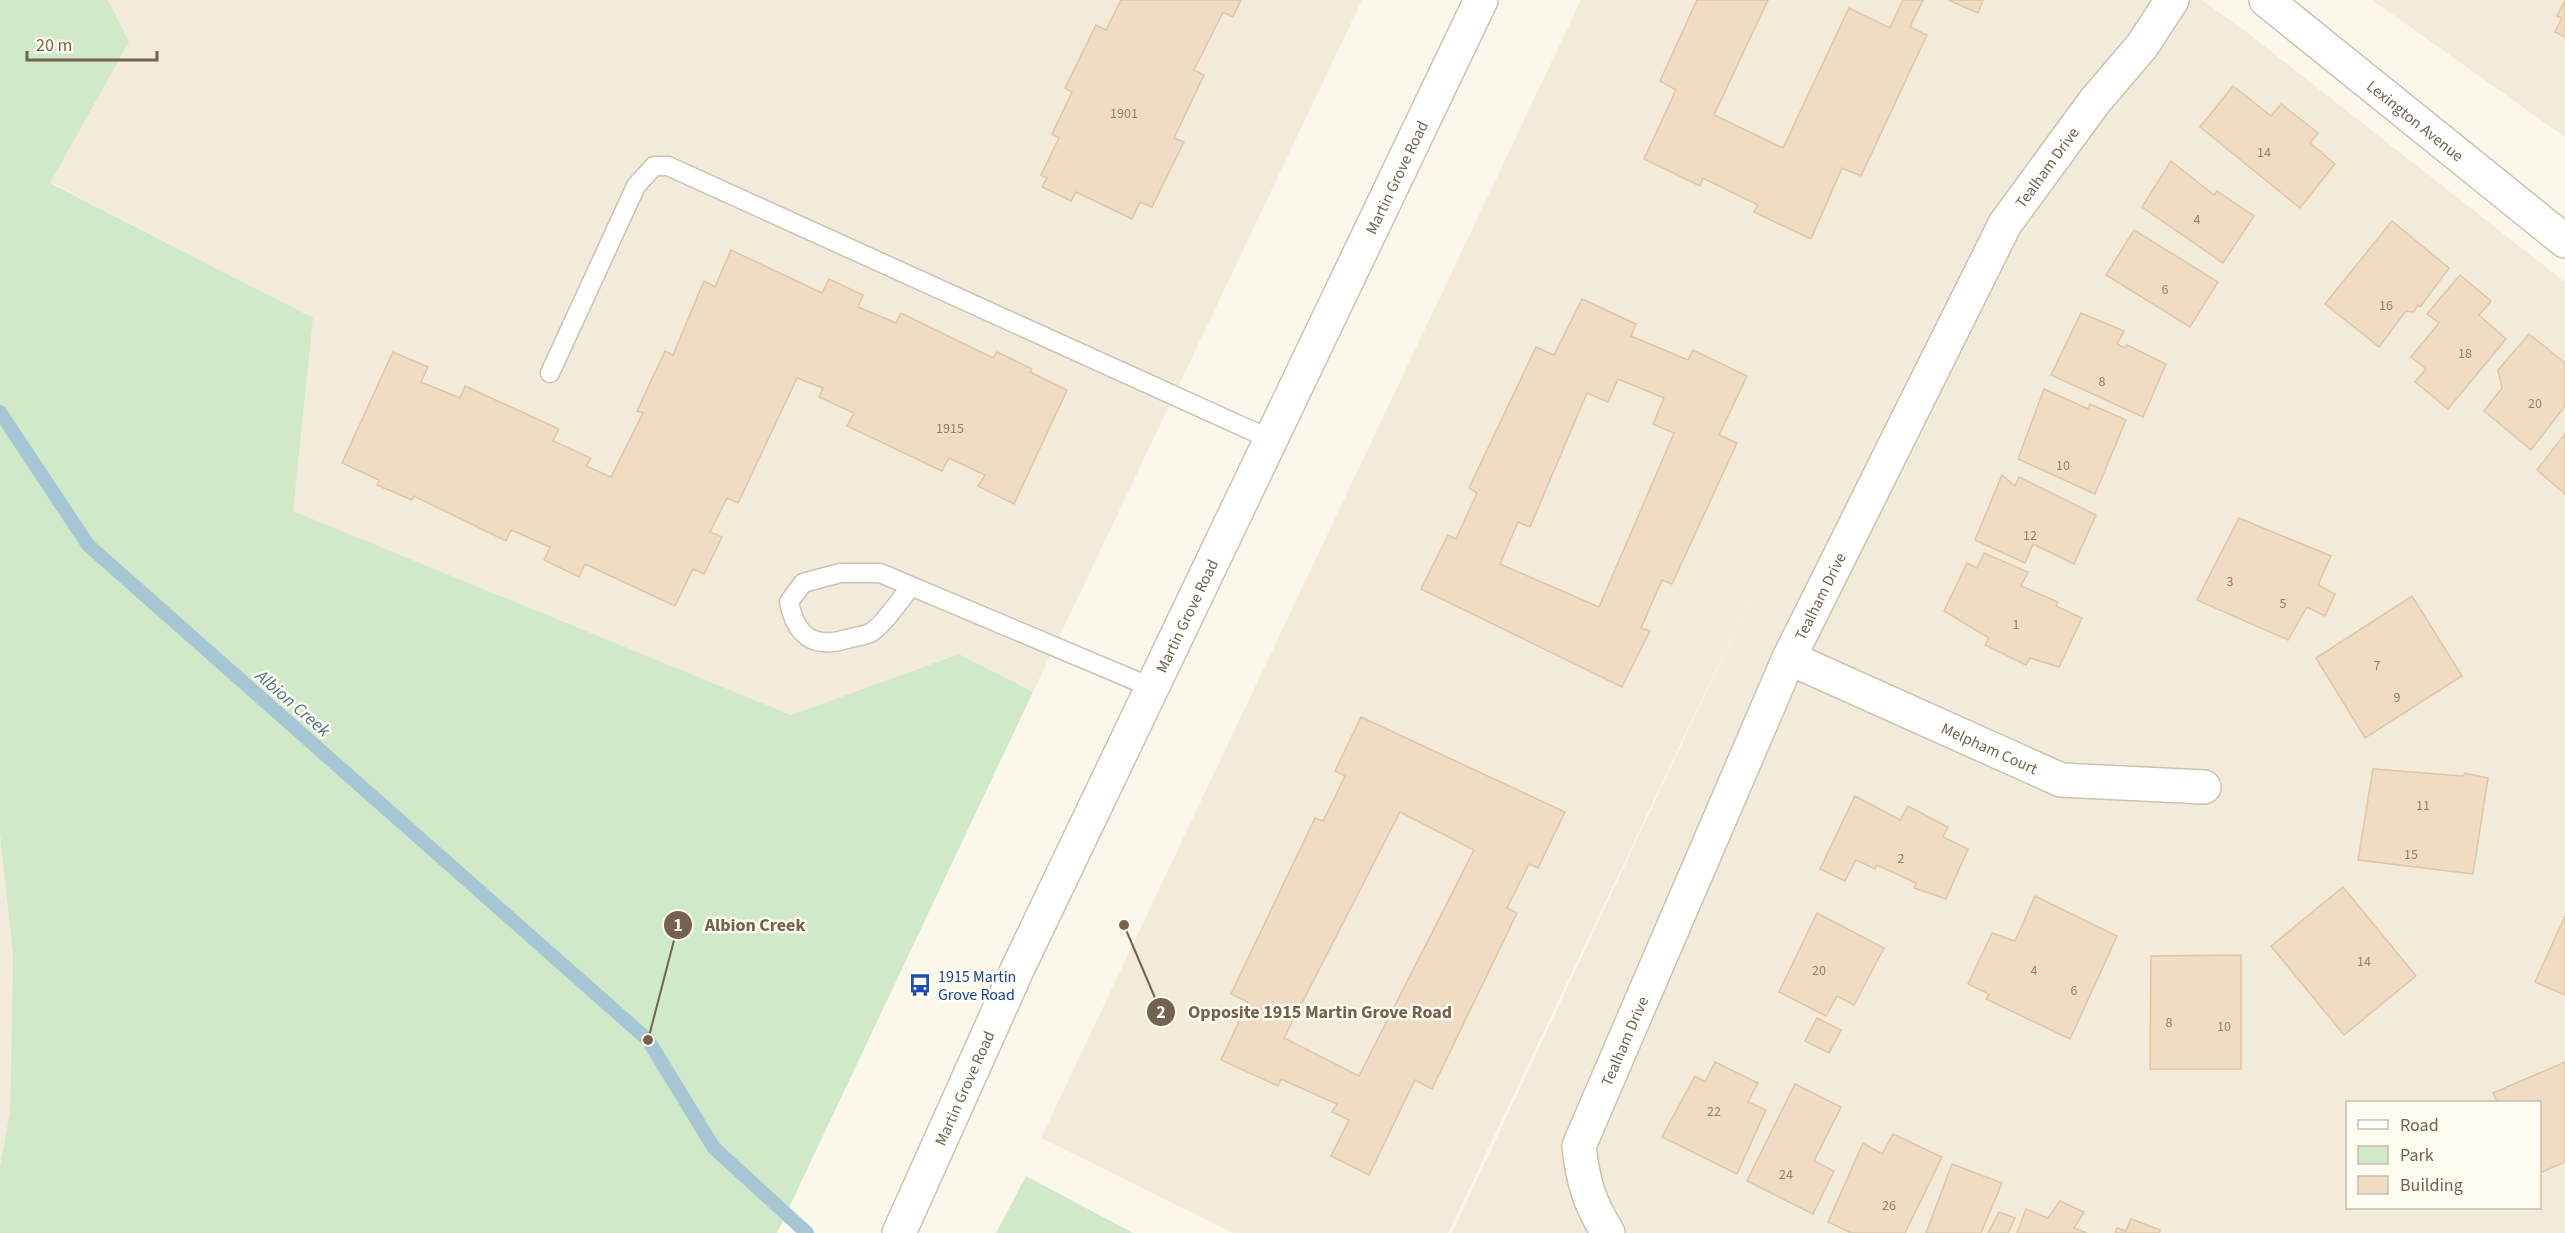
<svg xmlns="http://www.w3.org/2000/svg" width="2565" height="1233" font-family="'Source Sans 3',sans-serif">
<rect width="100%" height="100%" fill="#fbf7ea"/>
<g fill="#f3ebd9" fill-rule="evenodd">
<polygon points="108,0 1362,0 1033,692 959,654 791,715 292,511 312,318 50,182 128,42"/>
<path d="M1581,0H2202L2245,31L2565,282V1233H1452L1771,554L1448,1233H1233L1041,1138ZM2348,1102H2540V1208H2348Z"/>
<polygon points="2372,0 2565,0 2565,137"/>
<polygon points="0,835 13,954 10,1111 0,1167"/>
</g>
<g fill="#d0e9c9">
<polygon points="0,0 108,0 129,42 50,183 313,318 293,511 791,715 959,654 1033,692 777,1233 0,1233 0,1167 10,1111 13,954 0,835"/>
<polygon points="1026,1176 1133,1233 996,1233"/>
</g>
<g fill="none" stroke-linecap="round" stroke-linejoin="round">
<polyline stroke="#a6c6d5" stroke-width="14" points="0,412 88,545 648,1040 714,1148 807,1233"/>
</g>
<g fill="#efdcc3" stroke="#e1c5a5" stroke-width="1.5" fill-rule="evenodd">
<polygon points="1121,0 1241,0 1233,17 1223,12 1194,70 1204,75 1174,138 1184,142 1152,207 1140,202 1132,219 1076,192 1071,201 1042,187 1047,178 1041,175 1059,138 1052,134 1072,92 1065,88 1096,25 1106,30"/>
<polygon points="1697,0 1768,0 1714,115 1783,148 1849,8 1890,28 1903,0 1923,0 1910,27 1927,35 1911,69 1861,176 1842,168 1811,239 1754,212 1758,205 1703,178 1700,186 1644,159 1676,90 1660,81"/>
<polygon points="1948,0 1983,0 1978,13"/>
<polygon points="2565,0 2565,37 2555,32 2562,18 2557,16"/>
<polygon points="2233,86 2271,116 2281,104 2318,133 2310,143 2335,164 2300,208 2200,127"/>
<polygon points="2171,161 2214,195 2217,191 2254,216 2223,263 2142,207"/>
<polygon points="2392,221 2449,268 2420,307 2418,305 2414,312 2406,311 2379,347 2325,304"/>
<polygon points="2134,230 2218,282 2190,327 2106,275"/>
<polygon points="731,250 822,293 829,279 863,295 858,307 896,323 901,313 993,358 997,352 1032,369 1030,372 1067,390 1014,504 978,486 985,475 949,458 942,471 847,426 854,413 819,397 823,388 797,378 738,503 727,498 710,532 722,537 704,574 693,569 675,606 585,564 579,577 544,560 550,547 511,530 506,541 414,496 412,500 377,485 379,480 342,463 393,352 428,367 421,382 460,398 465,386 559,429 553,441 591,458 586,466 611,477 643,413 637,411 665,351 673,355 704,281 715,287"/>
<polygon points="2460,275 2491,301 2479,315 2506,339 2448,409 2415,382 2426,369 2411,357 2439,323 2427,314"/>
<path d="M1582,299L1636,324L1631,336L1688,360L1693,350L1747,376L1719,435L1737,443L1672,584L1662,580L1641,628L1650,631L1622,687L1421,589L1448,535L1456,539L1477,493L1469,488L1536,347L1554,355ZM1618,379L1664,398L1653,424L1674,433L1599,607L1500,564L1518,522L1530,527L1587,393L1608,402Z"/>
<polygon points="2081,313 2124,331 2117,344 2125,348 2127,345 2166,364 2143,417 2051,375"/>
<polygon points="2529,334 2565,363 2565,406 2531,450 2484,411 2502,388 2498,370"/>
<polygon points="2044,389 2088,409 2090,404 2126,420 2095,494 2018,459"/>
<polygon points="2565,434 2565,494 2537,470"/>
<polygon points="2002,475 2015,486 2019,477 2096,515 2074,564 2033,544 2025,563 1975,540"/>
<polygon points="2239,518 2331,556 2318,585 2335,594 2325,616 2307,607 2288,640 2197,600"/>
<polygon points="1984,553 2028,572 2021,586 2058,602 2056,606 2082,618 2059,667 2030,658 2026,665 1985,645 1989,638 1944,611 1967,563 1977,568"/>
<polygon points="2412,596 2462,676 2365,738 2316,658"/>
<path d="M1361,717L1565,812L1538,868L1529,864L1507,908L1517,913L1432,1089L1415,1080L1369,1175L1331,1156L1349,1120L1332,1112L1337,1104L1281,1079L1278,1086L1221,1060L1248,1002L1231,994L1315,818L1323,821L1335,797L1345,776L1335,771ZM1400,812L1474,850L1359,1076L1284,1038Z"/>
<polygon points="2373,769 2463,776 2465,773 2488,778 2473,874 2358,860"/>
<polygon points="1855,796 1900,820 1908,806 1948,827 1943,837 1968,849 1946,899 1914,888 1916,883 1877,865 1875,869 1856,860 1845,881 1820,869"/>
<polygon points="2343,887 2416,976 2344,1035 2271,946"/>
<polygon points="2035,896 2117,936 2070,1039 1986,999 1989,994 1968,984 1992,933 2015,941"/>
<polygon points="1817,913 1884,948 1854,1005 1837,996 1826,1016 1779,992"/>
<polygon points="2565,916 2565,995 2535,982"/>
<polygon points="2241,955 2241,1069 2150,1069 2151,956"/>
<polygon points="1817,1018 1841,1030 1829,1053 1805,1041"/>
<polygon points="1715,1062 1758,1083 1748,1102 1766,1110 1737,1174 1662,1137 1695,1076 1705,1082"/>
<polygon points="2565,1062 2565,1162 2540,1173 2540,1102 2497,1102 2493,1093"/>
<polygon points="1795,1084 1841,1107 1814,1161 1834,1171 1813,1214 1747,1181"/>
<polygon points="1893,1134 1942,1157 1905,1233 1851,1233 1828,1222 1863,1143 1882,1154"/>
<polygon points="1952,1164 2002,1183 1981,1233 1926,1233"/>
<polygon points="2060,1201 2084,1212 2074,1228 2087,1233 2017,1233 2026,1209 2048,1218"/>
<polygon points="1999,1212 2015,1218 2008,1233 1988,1233"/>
<polygon points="2131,1219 2160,1230 2159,1233 2115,1233 2117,1228 2126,1231"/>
</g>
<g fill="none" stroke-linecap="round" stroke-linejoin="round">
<g stroke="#cdc1b0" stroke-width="21">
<g id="service">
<polyline points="550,373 636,186 654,166 668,166 1272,440"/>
<path d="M910,588C900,600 882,627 870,633C863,636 854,637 847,639C813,649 796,636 789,602L803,583L840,573H880L1153,688"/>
</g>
</g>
<g stroke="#cdc1b0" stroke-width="36">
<g id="minor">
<path id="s1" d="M2266,0L2565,241"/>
<path id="s2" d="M1789,658L2061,780L2204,787"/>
<path id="s3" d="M1608,1233C1589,1202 1583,1182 1579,1146L1789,658L2005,224L2095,101L2142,46L2172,0"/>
</g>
</g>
<g stroke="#cfc2ae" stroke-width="36">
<g id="secondary">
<path id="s4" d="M899,1233L1017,970L1481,0"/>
</g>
</g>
<use href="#service" stroke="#fff" stroke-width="18"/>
<use href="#minor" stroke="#fff" stroke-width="33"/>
<use href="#secondary" stroke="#fff" stroke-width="33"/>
</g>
<defs>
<g id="bus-bare" transform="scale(1.8)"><path d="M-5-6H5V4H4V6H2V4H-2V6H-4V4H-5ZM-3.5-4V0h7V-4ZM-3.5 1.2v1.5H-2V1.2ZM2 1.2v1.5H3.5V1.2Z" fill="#1a4fb4" stroke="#fefbf0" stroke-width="2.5" paint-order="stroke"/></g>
</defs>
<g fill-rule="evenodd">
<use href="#bus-bare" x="920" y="985"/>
</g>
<g text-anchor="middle" stroke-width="5" stroke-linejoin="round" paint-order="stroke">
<g font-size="14" fill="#94806b">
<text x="1124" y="118">1901</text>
<text x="2264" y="157">14</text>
<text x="2197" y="224">4</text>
<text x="2165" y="294">6</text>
<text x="2386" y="310">16</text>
<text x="2465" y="358">18</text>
<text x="2102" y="386">8</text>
<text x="2535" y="408">20</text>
<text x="950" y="433">1915</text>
<text x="2063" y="470">10</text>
<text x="2030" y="540">12</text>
<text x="2230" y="586">3</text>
<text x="2283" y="608">5</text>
<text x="2016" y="629">1</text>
<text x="2377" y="670">7</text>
<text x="2397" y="702">9</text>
<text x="2423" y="810">11</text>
<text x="2411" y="859">15</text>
<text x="1901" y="863">2</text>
<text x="2364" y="966">14</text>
<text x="1819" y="975">20</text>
<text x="2034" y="975">4</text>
<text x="2074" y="995">6</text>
<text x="2169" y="1027">8</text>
<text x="2224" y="1031">10</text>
<text x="1714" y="1116">22</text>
<text x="1786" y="1179">24</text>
<text x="1889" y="1210">26</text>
</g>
<g font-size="16" fill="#75624e" stroke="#fefbf0">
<text dy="6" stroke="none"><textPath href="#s1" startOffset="192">Lexington Avenue</textPath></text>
<text dy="6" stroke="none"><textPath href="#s3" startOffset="1179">Tealham Drive</textPath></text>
<text dy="6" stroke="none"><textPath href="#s4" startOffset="1167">Martin Grove Road</textPath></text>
<text dy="6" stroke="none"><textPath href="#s3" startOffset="693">Tealham Drive</textPath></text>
<text dy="6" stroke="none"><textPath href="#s4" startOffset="681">Martin Grove Road</textPath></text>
<text dy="6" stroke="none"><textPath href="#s2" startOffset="220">Melpham Court</textPath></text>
<text dy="6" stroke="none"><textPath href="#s3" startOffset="207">Tealham Drive</textPath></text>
<text dy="6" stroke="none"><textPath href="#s4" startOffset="159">Martin Grove Road</textPath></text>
</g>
<g font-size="16" fill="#164399" stroke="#fefbf0" text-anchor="start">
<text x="938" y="982">1915 Martin<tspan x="938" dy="18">Grove Road</tspan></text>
</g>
<g font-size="18" font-style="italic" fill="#4c788d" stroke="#fefbf0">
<text transform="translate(293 703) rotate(41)" y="6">Albion Creek</text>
</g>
</g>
<path fill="none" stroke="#75624e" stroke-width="2" d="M648 1040L678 925M1124 925L1161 1012"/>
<g fill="#75624e" stroke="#fefbf0" stroke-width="2">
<circle cx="648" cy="1040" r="6"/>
<circle cx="1124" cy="925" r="6"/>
<circle cx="678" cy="925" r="15"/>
<circle cx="1161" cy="1012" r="15"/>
</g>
<g font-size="18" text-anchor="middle" font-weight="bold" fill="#fff">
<text x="678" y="931">1</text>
<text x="1161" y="1018">2</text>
</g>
<g font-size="18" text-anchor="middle" font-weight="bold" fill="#75624e" stroke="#fefbf0" stroke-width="5" stroke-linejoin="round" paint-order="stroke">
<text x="755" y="931">Albion Creek</text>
<text x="1320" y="1018">Opposite 1915 Martin Grove Road</text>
</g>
<rect x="2346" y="1101" width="195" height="108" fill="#fefbf0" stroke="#c7beaf" stroke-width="1.5"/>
<rect x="2358" y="1120" width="30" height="9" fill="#ffffff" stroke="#c7beaf" stroke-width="1.5"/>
<text x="2400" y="1131" font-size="18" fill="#75624e">Road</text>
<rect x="2358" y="1146" width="30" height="18" fill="#d0e9c9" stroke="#c7beaf" stroke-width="1.5"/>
<text x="2400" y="1161" font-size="18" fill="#75624e">Park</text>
<rect x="2358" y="1176" width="30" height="18" fill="#efdcc3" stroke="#c7beaf" stroke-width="1.5"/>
<text x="2400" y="1191" font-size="18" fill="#75624e">Building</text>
<path d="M27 51v9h130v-9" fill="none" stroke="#75624e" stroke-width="3"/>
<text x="36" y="51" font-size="18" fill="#75624e" stroke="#fefbf0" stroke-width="4.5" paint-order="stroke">20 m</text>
</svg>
